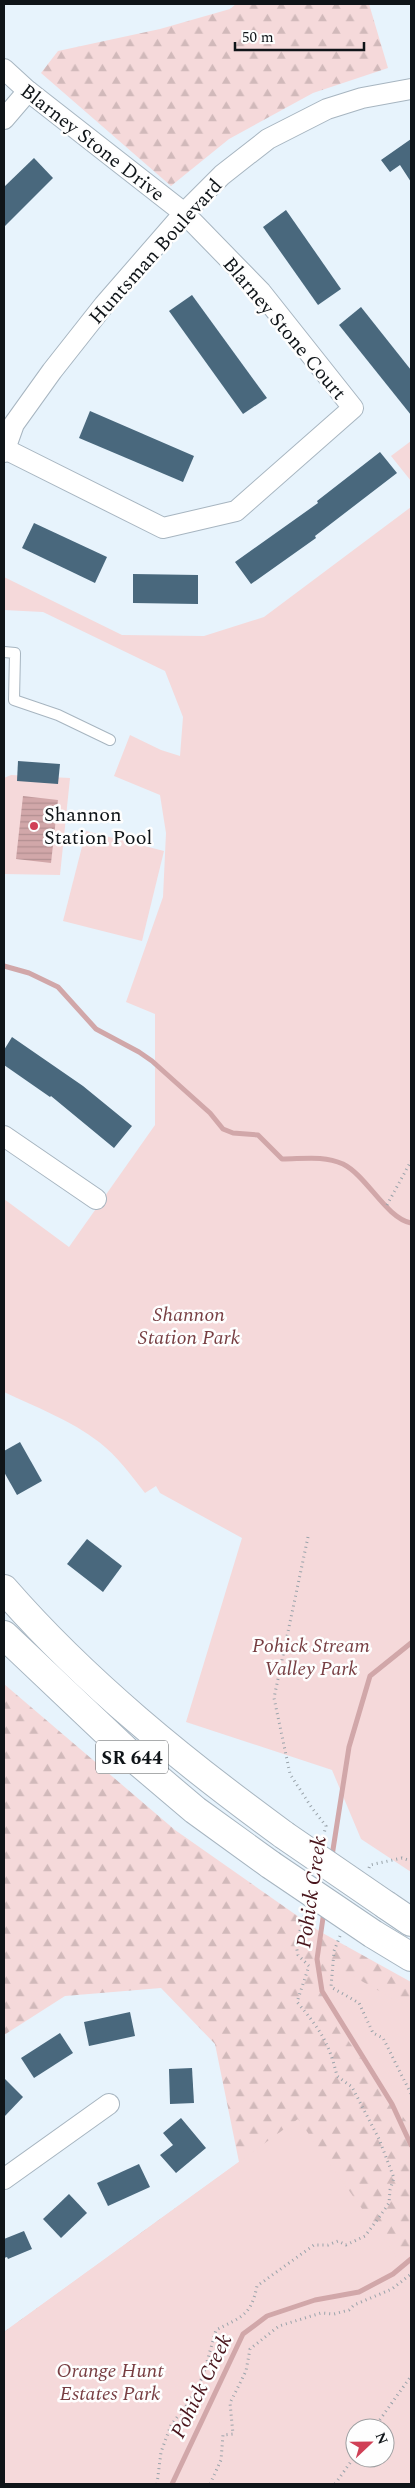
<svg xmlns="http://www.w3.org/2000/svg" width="415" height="2488" font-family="Spectral,serif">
<defs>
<pattern id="forest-firs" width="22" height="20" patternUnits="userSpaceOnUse" patternTransform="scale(1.25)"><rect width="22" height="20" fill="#f5d9da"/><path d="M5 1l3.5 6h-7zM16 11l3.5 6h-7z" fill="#d1b9ba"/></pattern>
<pattern id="water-rules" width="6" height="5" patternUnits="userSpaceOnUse" patternTransform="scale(1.25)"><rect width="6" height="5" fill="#d1a7a9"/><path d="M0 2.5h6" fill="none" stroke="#b28f91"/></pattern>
</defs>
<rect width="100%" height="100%" fill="#e7f3fc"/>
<g fill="url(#forest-firs)" fill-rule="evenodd">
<polygon points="236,4 369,4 388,68 313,93 229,139 171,186 41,73 58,51 160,29 230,9"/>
<path d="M4,1684L175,1830L319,1931L411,1982V2484H4V2332L239,2162L215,2044L161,1988L65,1996L4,2035ZM355,2428H385V2458H355Z"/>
</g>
<g fill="#f5d9da" fill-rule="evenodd">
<polygon points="411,441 411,481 391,456"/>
<path d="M411,507V1872L361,1839L332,1770L186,1722L242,1538L160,1493L156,1486L145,1493C131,1475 117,1456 99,1442C71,1420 35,1407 4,1392V1199L69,1247L155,1125V1014L126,1002L163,897L166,833L160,795L114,776L130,735L161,750L180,756L183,717L165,671L43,612L4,610V577L122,635L204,636L264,617Z"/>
<polygon points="11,775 70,778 60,875 4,874 4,778"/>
<polygon points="86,831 164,851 142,941 63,921"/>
<polygon points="335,1966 411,2009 411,2128 326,2010"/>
<path d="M298,2119L400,2262L411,2248V2484H4V2332ZM355,2428H385V2458H355Z"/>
</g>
<polygon fill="url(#water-rules)" points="23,796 58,800 51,863 16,859"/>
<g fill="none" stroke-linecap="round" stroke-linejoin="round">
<g stroke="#d1a7a9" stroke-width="5">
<path d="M4,966L29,973L58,987L96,1029L139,1052L152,1061L210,1113L223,1129L233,1133L258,1135L282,1159C303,1159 323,1155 343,1164C367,1176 386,1218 411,1223"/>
<polyline points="332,1856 349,1747 370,1676 411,1643"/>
<polyline points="324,1911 317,1959 322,1991 392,2104 411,2145"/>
<polyline points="172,2484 243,2334 267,2316 315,2300 359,2292 393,2274 411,2259"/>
</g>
</g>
<g fill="#49687d">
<polygon points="411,139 411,182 400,165 390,172 381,160"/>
<polygon points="34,158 53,178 4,227 4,187"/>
<polygon points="286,210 341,289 318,305 263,227"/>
<polygon points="192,295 267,398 243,414 169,311"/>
<polygon points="361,307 411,370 411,415 339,325"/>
<polygon points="90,411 194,456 183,482 79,438"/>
<polygon points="380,452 397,473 315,536 316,538 251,584 235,562 318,503 317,501"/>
<polygon points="34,523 107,557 95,583 22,548"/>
<polygon points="133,574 198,575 198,604 133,603"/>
<polygon points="18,761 60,764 58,784 17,781"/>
<polygon points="12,1037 83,1086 132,1126 114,1148 51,1096 50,1097 4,1065 4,1050"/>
<polygon points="20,1442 42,1481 17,1495 4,1472 4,1451"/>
<polygon points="87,1539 122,1566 103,1592 67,1564"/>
<polygon points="130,2012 135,2036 89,2046 84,2022"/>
<polygon points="60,2033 73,2053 34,2078 21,2058"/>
<polygon points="192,2068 194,2103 170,2104 169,2069"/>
<polygon points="4,2078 23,2097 4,2117"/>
<polygon points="181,2118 206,2148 176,2173 160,2155 173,2145 163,2133"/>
<polygon points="139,2164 150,2187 108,2206 97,2183"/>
<polygon points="69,2194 87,2213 61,2238 43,2219"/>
<polygon points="24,2231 32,2249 8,2259 7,2257 4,2258 4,2239"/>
</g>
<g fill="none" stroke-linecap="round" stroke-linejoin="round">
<g stroke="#a7b5c0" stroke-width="12">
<polyline id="service" points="4,652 15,653 14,700 58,715 110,740"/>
</g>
<g stroke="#a7b5c0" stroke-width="22">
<g id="minor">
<polyline points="4,69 28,91 184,213 261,292 353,408 236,511 163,528 5,449"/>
<polyline points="4,119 28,91"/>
<polyline points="4,452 14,424 52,371 104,305 184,213 222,175 268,139 327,109 362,98 411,89"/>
<polyline points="4,1136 96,1199"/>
<polyline points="4,2179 109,2104"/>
</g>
</g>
<g stroke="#a7b5c0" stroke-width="30">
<g id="primary">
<path d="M4,1589C85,1682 184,1762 284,1835"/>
<polyline points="4,1635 136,1760 195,1810 271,1865"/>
<polyline points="386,1905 411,1922"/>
<polyline points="373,1934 411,1957"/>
</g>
</g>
<g stroke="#99a3aa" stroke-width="3" stroke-dasharray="1 4" stroke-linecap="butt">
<polyline points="387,1205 411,1161"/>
<polyline points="308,1537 274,1698 290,1774 312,1808 326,1826 323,1837"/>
<polyline points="369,1868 370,1865 402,1858 411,1861"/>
<polyline points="340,1936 334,1951 331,1987 359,2003 373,2033 383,2038 411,2094"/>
<polyline points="374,2428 411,2376"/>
<path d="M157,2484L161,2452L171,2425L189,2402L203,2376L216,2330C241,2317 251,2316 257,2286L314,2245H328L338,2241L346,2245L365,2236L380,2216L389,2203L390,2190L394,2178L379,2139L352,2087L337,2076C329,2042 319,2028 297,2002L309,1966L298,1955L296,1945L305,1913"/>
<polyline points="210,2484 221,2460 223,2435 233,2434 230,2403 246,2371 250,2349 279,2326 321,2313 334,2314 349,2310 354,2305 392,2289 411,2274"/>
<polyline points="335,2484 355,2456"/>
</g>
<use href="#service" stroke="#fff" stroke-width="10"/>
<use href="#minor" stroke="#fff" stroke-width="20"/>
<use href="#primary" stroke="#fff" stroke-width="28"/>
<g stroke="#a7b5c0" stroke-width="30" stroke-linecap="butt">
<g id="primary-bridge">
<polyline points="284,1835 386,1905"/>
<polyline points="271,1865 373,1934"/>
</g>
</g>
<use href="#primary-bridge" stroke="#fff" stroke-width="28"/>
</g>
<circle fill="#d04056" stroke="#fefefe" stroke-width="2" cx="34" cy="826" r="5"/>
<g text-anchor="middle" stroke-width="5" stroke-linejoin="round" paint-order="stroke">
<rect fill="#fefefe" stroke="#575a5d" stroke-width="1" x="96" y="1740.5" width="72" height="33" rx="4"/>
<g font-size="19" font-weight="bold" fill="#0f1418">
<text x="132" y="1764">SR 644</text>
</g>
<g font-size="20" fill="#0f1418" stroke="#fefefe">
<text transform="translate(93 142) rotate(38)" y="7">Blarney Stone Drive</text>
<text transform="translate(155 251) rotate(-48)" y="7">Huntsman Boulevard</text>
<text transform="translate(285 328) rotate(50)" y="7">Blarney Stone Court</text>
</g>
<g font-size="20" fill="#0f1418" stroke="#fefefe" text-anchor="start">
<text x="44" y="821">Shannon<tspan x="44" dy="23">Station Pool</tspan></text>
</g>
<g font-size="20" font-style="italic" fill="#773e42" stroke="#fefefe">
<text x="189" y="1321">Shannon<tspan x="189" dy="23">Station Park</tspan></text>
<text x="311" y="1652">Pohick Stream<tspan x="311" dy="23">Valley Park</tspan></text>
<text x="110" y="2377">Orange Hunt<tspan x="110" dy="23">Estates Park</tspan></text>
</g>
<g font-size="21" font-style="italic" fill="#48141b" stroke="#fefefe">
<text transform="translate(311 1892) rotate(-82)" y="7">Pohick Creek</text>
<text transform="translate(201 2386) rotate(-64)" y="7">Pohick Creek</text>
</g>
</g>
<rect width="415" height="2488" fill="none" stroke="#0f1418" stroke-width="10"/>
<g transform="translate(370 2443) rotate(68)"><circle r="24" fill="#fefefe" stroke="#9ea0a2"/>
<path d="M0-4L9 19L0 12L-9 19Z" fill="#d04056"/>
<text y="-8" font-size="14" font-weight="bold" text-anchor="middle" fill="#0f1418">N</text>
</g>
<path d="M235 42v8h129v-8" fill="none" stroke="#0f1418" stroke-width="2.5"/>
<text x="242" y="42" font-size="15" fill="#0f1418" stroke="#fefefe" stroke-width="4" paint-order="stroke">50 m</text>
</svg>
